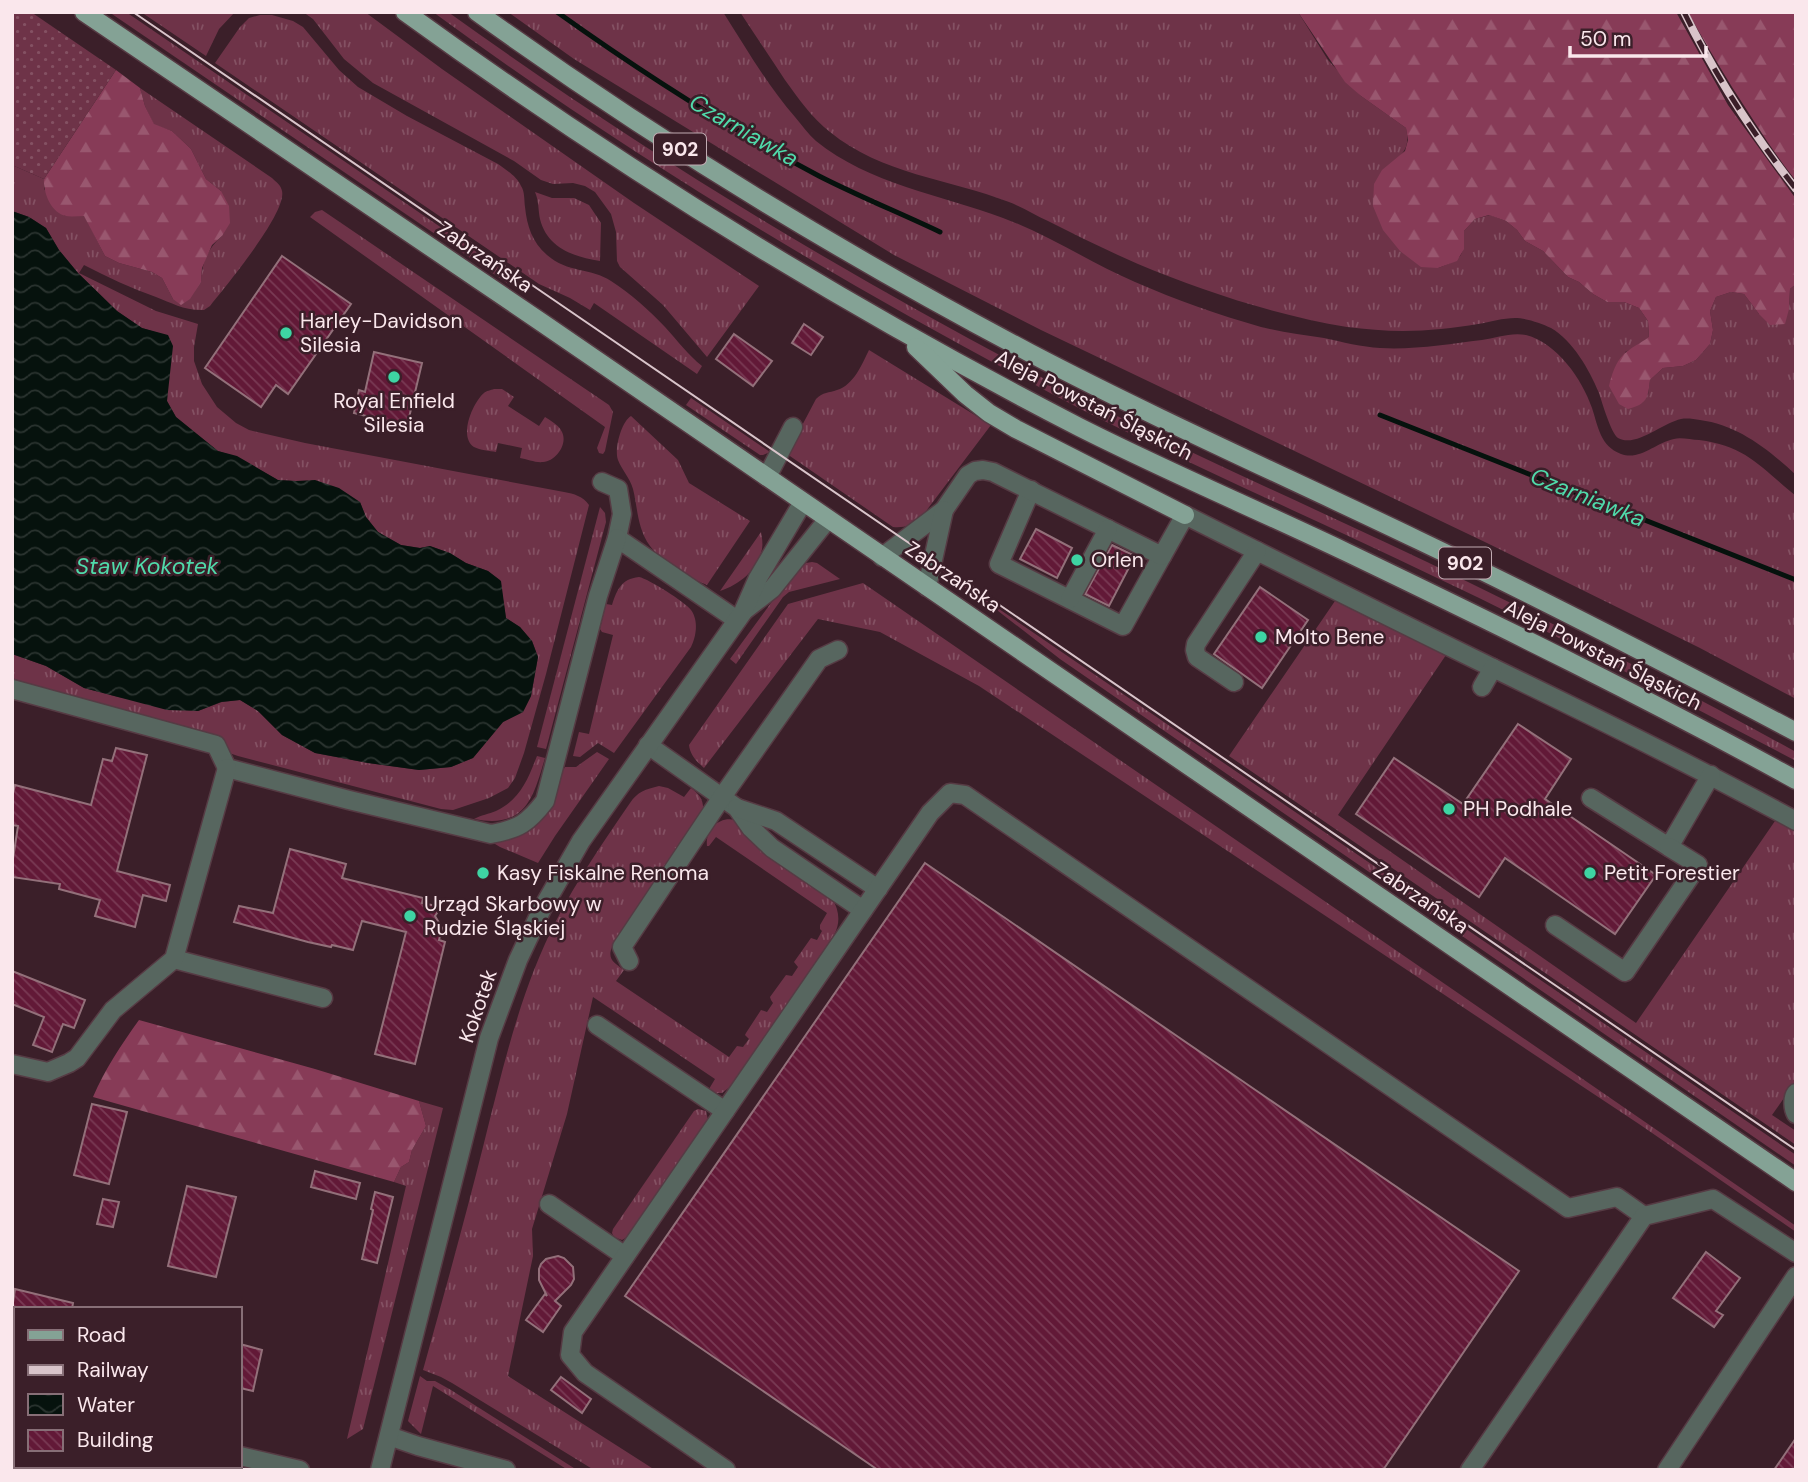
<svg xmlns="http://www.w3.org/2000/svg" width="1808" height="1482" font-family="'DM Sans',sans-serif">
<defs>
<pattern id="grass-tufts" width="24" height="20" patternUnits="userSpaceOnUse" patternTransform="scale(1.75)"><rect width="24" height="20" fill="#6e3348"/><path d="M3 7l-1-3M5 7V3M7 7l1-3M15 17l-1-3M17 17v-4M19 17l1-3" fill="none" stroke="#845163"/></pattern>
<pattern id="forest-firs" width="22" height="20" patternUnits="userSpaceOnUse" patternTransform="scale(1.75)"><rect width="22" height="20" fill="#873b57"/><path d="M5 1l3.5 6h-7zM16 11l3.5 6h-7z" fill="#99576f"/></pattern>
<pattern id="garden-dots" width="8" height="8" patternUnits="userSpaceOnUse" patternTransform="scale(1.75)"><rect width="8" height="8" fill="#6e3348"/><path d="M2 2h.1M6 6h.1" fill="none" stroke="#845163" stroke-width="1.8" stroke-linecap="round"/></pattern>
<pattern id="water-waves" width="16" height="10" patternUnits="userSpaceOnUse" patternTransform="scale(1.75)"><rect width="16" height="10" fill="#06120d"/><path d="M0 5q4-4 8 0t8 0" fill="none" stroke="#2b3430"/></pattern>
<pattern id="building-back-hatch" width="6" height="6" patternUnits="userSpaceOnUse" patternTransform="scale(1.75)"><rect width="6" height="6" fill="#621937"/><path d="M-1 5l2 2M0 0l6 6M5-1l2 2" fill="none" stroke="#793a54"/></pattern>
</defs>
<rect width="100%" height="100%" fill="#3b1f29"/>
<g fill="url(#grass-tufts)">
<polygon points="109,12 126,12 515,278 510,285"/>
<polygon points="141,12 235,12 219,29 206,56"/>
<polygon points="303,12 365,12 442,69 634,203 759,286 707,357 663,305 620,267 617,261 616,232 611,214 595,192 585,186 573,183 553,184 541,180 514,161 373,83 344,59 313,19"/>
<path d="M433,12H448C658,163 879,296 1109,412C1227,471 1348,523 1466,581C1577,635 1688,692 1796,752V761C1676,698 1556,634 1433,576C1307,515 1177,460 1052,394C838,281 629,156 433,12Z"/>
<path d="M508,12H723C746,48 767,85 795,117C802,125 808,134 816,141C869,184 941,195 1003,218C1049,235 1091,263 1135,282C1176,300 1219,315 1261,327C1281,332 1303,335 1324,338C1342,342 1362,347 1380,348C1414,350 1449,344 1482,340C1496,338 1511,332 1526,335C1557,343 1582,379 1592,408C1598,426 1600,446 1621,454C1640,461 1655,443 1674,439C1681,437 1691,440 1699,440C1747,446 1761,468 1796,496V699L1700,648L1487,543L1041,330L894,255L574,59Z"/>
<path d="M740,12H1298L1328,60L1361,96L1406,128C1409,143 1407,150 1396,160L1438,268C1462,259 1464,258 1464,231L1475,219L1490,215L1506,221L1517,230L1525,241L1543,251L1568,277L1579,282L1593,294L1607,302H1624L1639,308L1648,321L1649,338L1638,346L1625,352L1648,395L1650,380L1663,368L1683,366L1696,360L1710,344L1713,330L1710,311L1716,297L1731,292L1744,294L1759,314L1789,309L1790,289L1796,284V475C1768,449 1738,425 1700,420C1694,419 1687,418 1681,419C1662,423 1636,448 1618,438C1611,433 1602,402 1599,393C1589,369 1573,341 1551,328C1541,323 1526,318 1515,318C1503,318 1490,322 1478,324C1454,328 1428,331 1403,331C1385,331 1365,329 1347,327C1279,316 1202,291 1138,264C1108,251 1078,236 1048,221C1035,215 1022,207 1009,202C949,179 881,174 830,132C812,118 798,98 785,80C770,57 755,35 740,12Z"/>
<path d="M260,15H272L293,21L303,27L339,70L358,87L407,116L498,164C506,170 517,176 521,186C525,192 524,200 525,207C527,226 532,242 547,255C567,273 592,268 611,281C631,294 649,310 665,327C677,340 688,355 702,366L697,374L594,303L590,310L570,298L539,284L215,63L240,27L249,18Z"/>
<path d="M140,88L272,178C276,182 281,185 282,191C287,213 225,287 210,306L204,310C185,311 172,303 156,297C131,288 107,277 84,265L79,273L156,311L198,324L194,347V361L202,384L217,407L236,423L249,430L305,443L564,492C574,494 583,496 589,505L546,674L524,753L515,778L508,788L489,798L453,810L441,809L238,756L12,678V654L46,666L84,688L118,697L198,711L222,702L240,700L258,711L282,735L315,753L368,763L419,770L451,767L473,758L503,722L523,712L531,696L538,657L532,641L520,627L506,618L500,580L488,571L466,563L449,553L430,546L420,548L401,545L378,532L366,517L360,502L296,481L278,480L237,457L218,451L176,417L167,401L168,336L142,328L117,311L78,273L59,250L46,228L29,217L12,211V165L44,179V189L65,216L84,215L105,256L119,263L152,272L162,278L173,299L201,282C202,263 207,249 222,236L221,191L206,179L191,149L172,131L154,125L145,106Z"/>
<path d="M535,192L552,198H574L589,205L601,223L600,261C574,257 547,248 540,219C538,210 539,201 535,192Z"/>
<polygon points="322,210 609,405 613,412 605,451 603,454 599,453 597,448 605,427 310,217 315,212"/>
<path d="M869,350L991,425L920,519C911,525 905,528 893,527L787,454L816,399C823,392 829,393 837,390C854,385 862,364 869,350Z"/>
<path d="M494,389H502L514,397L508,406L539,426L545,417C551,421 559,425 562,432C568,444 556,461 543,462C536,463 527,459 520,458L522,448L498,443L496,452C490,451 480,450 474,447C458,437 473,402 484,393C486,391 491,390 494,389Z"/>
<polygon points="691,398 770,452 763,455 760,455 686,405"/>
<path d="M631,416L678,460L689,483L750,521L707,585C685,576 664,565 650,546C637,528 638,509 633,489C630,478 622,470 618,460C614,450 621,422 631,416Z"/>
<polygon points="600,507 605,513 606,522 546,749 537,747"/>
<path d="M761,532C762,537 763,544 762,549C758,570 739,585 720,591Z"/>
<polygon points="812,562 817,563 840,579 789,592 783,597 736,664 730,659 790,577 806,563"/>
<polygon points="942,570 1796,1155 1796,1166 1060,659 993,607 948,576"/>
<path d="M639,577C649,579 685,602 691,610C699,621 696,637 691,647L614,753L598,743L580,757L573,756L579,732L589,734L613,635L602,632L600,629L606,604L612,605C617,590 621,579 639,577Z"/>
<path d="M863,583L1796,1226V1232L1639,1124L979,686L880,632L818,619L704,768C697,762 690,755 689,745L788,604Z"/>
<polygon points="1335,601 1446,655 1338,815 1636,1023 1775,821 1796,832 1796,1081 1772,1115 1796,1131 1796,1145 1229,756"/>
<path d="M597,752L609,759L555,836L538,863L500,847L487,839C522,848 540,820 555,793C559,784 560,775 565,767H576Z"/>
<path d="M537,756L545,758C533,798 526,829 474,819C481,815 489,814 496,811C520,800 528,779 537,756Z"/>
<path d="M659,786L668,788L684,797L691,788C700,795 704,800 703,812L612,947C607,959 614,963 624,970L616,981L729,1057L737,1046L743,1047L749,1039L745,1035L746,1033L761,1010L767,1012L773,1003L771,1000L770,997L786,975L792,976L798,967L794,962L811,938L817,940L822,931L820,929V925L827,913L716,837L709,846H707C705,830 719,816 735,820L832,898C839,910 841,922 834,935L731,1086L722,1093H712L709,1089L715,1079L593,997L567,1114L532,1229L533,1256L508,1376L655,1470H594L452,1383L441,1377L423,1370C444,1295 465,1219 484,1143C503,1068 520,991 556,921C577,880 604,841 630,803C637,792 646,789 659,786Z"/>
<polygon points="419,1101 443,1108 363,1429 347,1439 406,1186 394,1182 401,1167 409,1162 412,1150 426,1126"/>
<polygon points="698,1109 706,1111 708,1120 627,1237 622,1240 614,1237 612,1233 613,1229 694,1111"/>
<polygon points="420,1376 427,1381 435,1381 451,1390 577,1470 568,1470 433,1386 421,1434 408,1421"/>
</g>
<g fill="url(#forest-firs)">
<path d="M1298,12H1676L1728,105L1796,199V284L1790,289L1789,309L1785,324L1770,325L1759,314L1744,294L1731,292L1716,297L1710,311L1713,330L1710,344L1696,360L1683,366L1663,368L1650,380C1648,398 1647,404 1628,409L1619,404L1609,386C1612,374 1615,363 1624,354C1630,348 1641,343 1649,337L1648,321L1639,308L1624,302H1607L1593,294L1579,282L1568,277L1543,251L1525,241L1517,230L1506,221L1489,215L1475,219L1464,231V249L1457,261L1438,268L1421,267L1400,251L1383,230L1373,206L1374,184L1382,170L1405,151L1408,140L1406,128L1361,96L1345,82Z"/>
<path d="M1688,12H1796V181C1772,151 1753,119 1732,87C1717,62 1702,38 1688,12Z"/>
<path d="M116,70L140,88L145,106L154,124L172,131L191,149L206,179L221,191L229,206L230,223L222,236L212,245L202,268L201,282L190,299L181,305L173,299L162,278L152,272L119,263L105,256L84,216C78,216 71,217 66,216C51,213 43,192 44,179Z"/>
<path d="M139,1020L315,1069L419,1101L426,1126L412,1150L409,1162L401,1167L394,1182L93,1097C105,1069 121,1045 139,1020Z"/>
</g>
<polygon fill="url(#garden-dots)" points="12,12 31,12 116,70 44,179 12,165"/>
<polygon fill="url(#water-waves)" points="12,211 29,217 46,228 59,250 78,273 117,311 142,328 168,335 173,346 167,401 176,417 218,451 237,456 278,480 296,481 315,480 339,488 360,502 366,517 378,532 401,545 420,548 430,546 450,553 466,563 488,571 501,581 506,618 520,627 532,641 538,657 531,696 523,712 503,722 473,758 451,767 419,770 368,763 315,753 282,735 258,711 240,700 221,702 198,711 167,710 84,688 46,666 12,654"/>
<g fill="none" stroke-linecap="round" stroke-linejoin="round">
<g stroke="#06120d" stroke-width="5">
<path d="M557,12C641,72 728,128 819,176C858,196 900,213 940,232"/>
<polyline points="1380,415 1796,580"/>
</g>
</g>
<g fill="url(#building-back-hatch)" stroke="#93707a" stroke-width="2">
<polygon points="282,256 351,304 288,394 276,385 261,407 205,368"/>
<polygon points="804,324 823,337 811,355 792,343"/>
<polygon points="734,334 772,361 753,386 716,359"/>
<polygon points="374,352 422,363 407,426 354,413 359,390 365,392"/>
<polygon points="1036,529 1072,548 1057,578 1020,559"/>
<polygon points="1112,545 1135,556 1109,606 1085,594"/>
<polygon points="1260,587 1308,620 1262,688 1214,654"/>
<polygon points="1518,724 1571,759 1545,799 1656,875 1615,934 1505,858 1479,897 1356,814 1394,758 1463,804"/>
<polygon points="116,748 147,755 117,871 170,885 166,901 143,895 135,927 95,916 100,900 59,889 60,884 12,877 12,865 18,826 12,825 12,797 15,785 91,805 103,759 112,761"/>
<polygon points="290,849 346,864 342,878 423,898 422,903 441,907 435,916 442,928 439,940 445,942 415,1064 375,1054 406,932 362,921 353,950 332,945 331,947 308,942 234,922 239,906 273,913"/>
<polygon points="925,863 1519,1271 1383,1470 878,1470 625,1296"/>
<polygon points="12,971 85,1000 74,1028 63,1024 52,1052 33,1045 44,1017 12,1004"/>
<polygon points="92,1104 127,1112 109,1184 74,1175"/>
<polygon points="315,1171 360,1183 356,1199 311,1187"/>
<polygon points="187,1186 236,1197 216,1277 168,1266"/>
<polygon points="375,1192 393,1197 377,1263 362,1259 373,1210 371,1209"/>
<polygon points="103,1199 119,1202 113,1227 97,1224"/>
<polygon points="1706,1252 1740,1278 1716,1311 1723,1315 1714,1327 1673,1298"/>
<polygon points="558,1256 564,1258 573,1267 574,1279 571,1285 555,1301 561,1306 543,1332 526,1320 545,1294 547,1296 539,1280 539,1269 541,1264 546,1259"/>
<polygon points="15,1289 73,1303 72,1309 12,1309"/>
<polygon points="240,1344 262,1350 253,1391 240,1388"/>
<polygon points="561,1377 591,1399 582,1413 551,1390"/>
<polygon points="1796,1438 1796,1470 1774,1470"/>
</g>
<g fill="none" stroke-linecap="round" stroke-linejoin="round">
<g stroke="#563b44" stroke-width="21">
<g id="minor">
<polyline points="767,477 793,427"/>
<polyline points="602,482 618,489 622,514 617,538 737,620"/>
<polyline points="1031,490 999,564 1123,626 1162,556"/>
<path d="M882,557L944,510L968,475L975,471L983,470L993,472L1162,556L1185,515C1287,566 1390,618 1493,668C1595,717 1696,767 1796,821"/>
<polyline points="927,587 944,510"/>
<polyline points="1070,599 1108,529"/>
<polyline points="745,610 772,589 828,519"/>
<polyline points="1234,682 1197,657 1195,650 1196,644 1257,551"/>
<polyline points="1482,687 1493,668"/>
<path d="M12,689L216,745L227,768L349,800L491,834C519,829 528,823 545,801L598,596L617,538"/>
<polyline points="648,745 737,808 751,828 772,848 863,910"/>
<polyline points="1591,798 1669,847 1711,775"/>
<polyline points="737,808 776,821 878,889"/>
<polyline points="1555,925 1625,972 1698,865 1669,847"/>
<polyline points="174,959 323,998"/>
<polyline points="629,961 622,947 722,797 819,659 838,650"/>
<polyline points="597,1025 725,1111"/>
<polyline points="12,1064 48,1072 69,1063 77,1058 113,1010 174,959 227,768"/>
<path d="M1796,1093C1792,1098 1793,1109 1796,1114"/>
<polyline points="549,1204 625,1256"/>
<polyline points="12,1404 16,1405"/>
<polyline points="389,1436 418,1446 506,1470"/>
<polyline points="240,1456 300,1470"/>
<polyline points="380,1470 489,1038 518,960 542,909 581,841 743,612 758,578 803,502"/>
<polyline points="726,1470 585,1373 570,1355 573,1332 930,813 950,793 965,795 1568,1208 1617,1197 1644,1216"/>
<polyline points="1470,1470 1644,1216 1713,1199 1796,1253"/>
<polyline points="1667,1470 1796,1276"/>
</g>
</g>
<g stroke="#563b44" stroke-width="21">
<g id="major">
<polyline points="84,12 541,322 1796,1182"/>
<path d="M405,12C619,167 844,306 1079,427C1166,471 1258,510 1346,552C1498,625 1649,699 1796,780"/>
<path d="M477,12C653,139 839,252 1030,353C1158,420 1289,478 1418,540C1546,601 1671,666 1796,732"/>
<polyline points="916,347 965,394 989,413 1016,429 1185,515"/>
</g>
</g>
<use href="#minor" stroke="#57665f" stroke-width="18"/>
<use href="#major" stroke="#84a295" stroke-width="18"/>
<polyline stroke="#d9c4ca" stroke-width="2" points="133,12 1796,1150"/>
<g stroke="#d9c4ca" stroke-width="8">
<path id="rail" d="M1684,12C1715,75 1753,134 1796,189"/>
</g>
<use href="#rail" stroke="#3b1f29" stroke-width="5" stroke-dasharray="16" stroke-linecap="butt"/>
</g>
<g fill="#3ed4a3" stroke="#3b1f29" stroke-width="2.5">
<circle cx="286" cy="333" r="7"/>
<circle cx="394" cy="377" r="7"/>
<circle cx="1077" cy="560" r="7"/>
<circle cx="1261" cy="637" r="7"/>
<circle cx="1449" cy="809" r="7"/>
<circle cx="483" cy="873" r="7"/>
<circle cx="1590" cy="873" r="7"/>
<circle cx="410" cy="916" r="7"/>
</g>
<g text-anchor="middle" stroke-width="5" stroke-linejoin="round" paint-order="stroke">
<g fill="#3b1f29" stroke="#c1abb2" stroke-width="2">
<rect x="654" y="133.5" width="52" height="31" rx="5"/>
<rect x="1439" y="547.5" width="52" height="31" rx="5"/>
</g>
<g font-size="19" font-weight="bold" fill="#fae7ec">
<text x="680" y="156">902</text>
<text x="1465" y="570">902</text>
</g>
<g font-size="21" fill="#fae7ec" stroke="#3b1f29">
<text transform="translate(485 257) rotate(34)" y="7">Zabrzańska</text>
<text transform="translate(1094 405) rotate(27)" y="7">Aleja Powstań Śląskich</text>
<text transform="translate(953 577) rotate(34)" y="7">Zabrzańska</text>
<text transform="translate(1603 655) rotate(27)" y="7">Aleja Powstań Śląskich</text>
<text transform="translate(1421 898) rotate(34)" y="7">Zabrzańska</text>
<text transform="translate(478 1006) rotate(-71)" y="7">Kokotek</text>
</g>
<g font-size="21" fill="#fae7ec" stroke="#3b1f29" text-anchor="start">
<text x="300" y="328">Harley-Davidson<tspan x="300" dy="24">Silesia</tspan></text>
<text x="394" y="408" text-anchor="middle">Royal Enfield<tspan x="394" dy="24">Silesia</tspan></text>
<text x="1091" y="567">Orlen</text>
<text x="1275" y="644">Molto Bene</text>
<text x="1463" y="816">PH Podhale</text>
<text x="497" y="880">Kasy Fiskalne Renoma</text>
<text x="1604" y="880">Petit Forestier</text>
<text x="424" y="911">Urząd Skarbowy w<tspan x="424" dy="24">Rudzie Śląskiej</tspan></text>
</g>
<g font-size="23" font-style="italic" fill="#50daaa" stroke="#3b1f29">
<text transform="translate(744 130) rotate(30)" y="8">Czarniawka</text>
<text transform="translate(1588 497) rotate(22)" y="8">Czarniawka</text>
<text x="147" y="574">Staw Kokotek</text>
</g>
</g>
<rect width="1808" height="1482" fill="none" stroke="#fae7ec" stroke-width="28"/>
<rect x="14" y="1307" width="228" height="161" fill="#3b1f29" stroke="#876f77" stroke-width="2"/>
<rect x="28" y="1330" width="35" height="10" fill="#84a295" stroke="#876f77" stroke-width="2"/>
<text x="77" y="1342" font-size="21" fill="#fae7ec">Road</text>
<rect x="28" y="1365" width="35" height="10" fill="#d9c4ca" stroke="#876f77" stroke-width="2"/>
<text x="77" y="1377" font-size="21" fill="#fae7ec">Railway</text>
<rect x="28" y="1394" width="35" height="21" fill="url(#water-waves)" stroke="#876f77" stroke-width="2"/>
<text x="77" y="1412" font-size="21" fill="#fae7ec">Water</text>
<rect x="28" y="1430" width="35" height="21" fill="url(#building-back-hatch)" stroke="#876f77" stroke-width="2"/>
<text x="77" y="1447" font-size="21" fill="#fae7ec">Building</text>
<path d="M1570 46v10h136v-10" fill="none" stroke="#fae7ec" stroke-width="3.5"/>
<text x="1580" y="46" font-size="21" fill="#fae7ec" stroke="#3b1f29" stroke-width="5" paint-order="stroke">50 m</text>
</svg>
